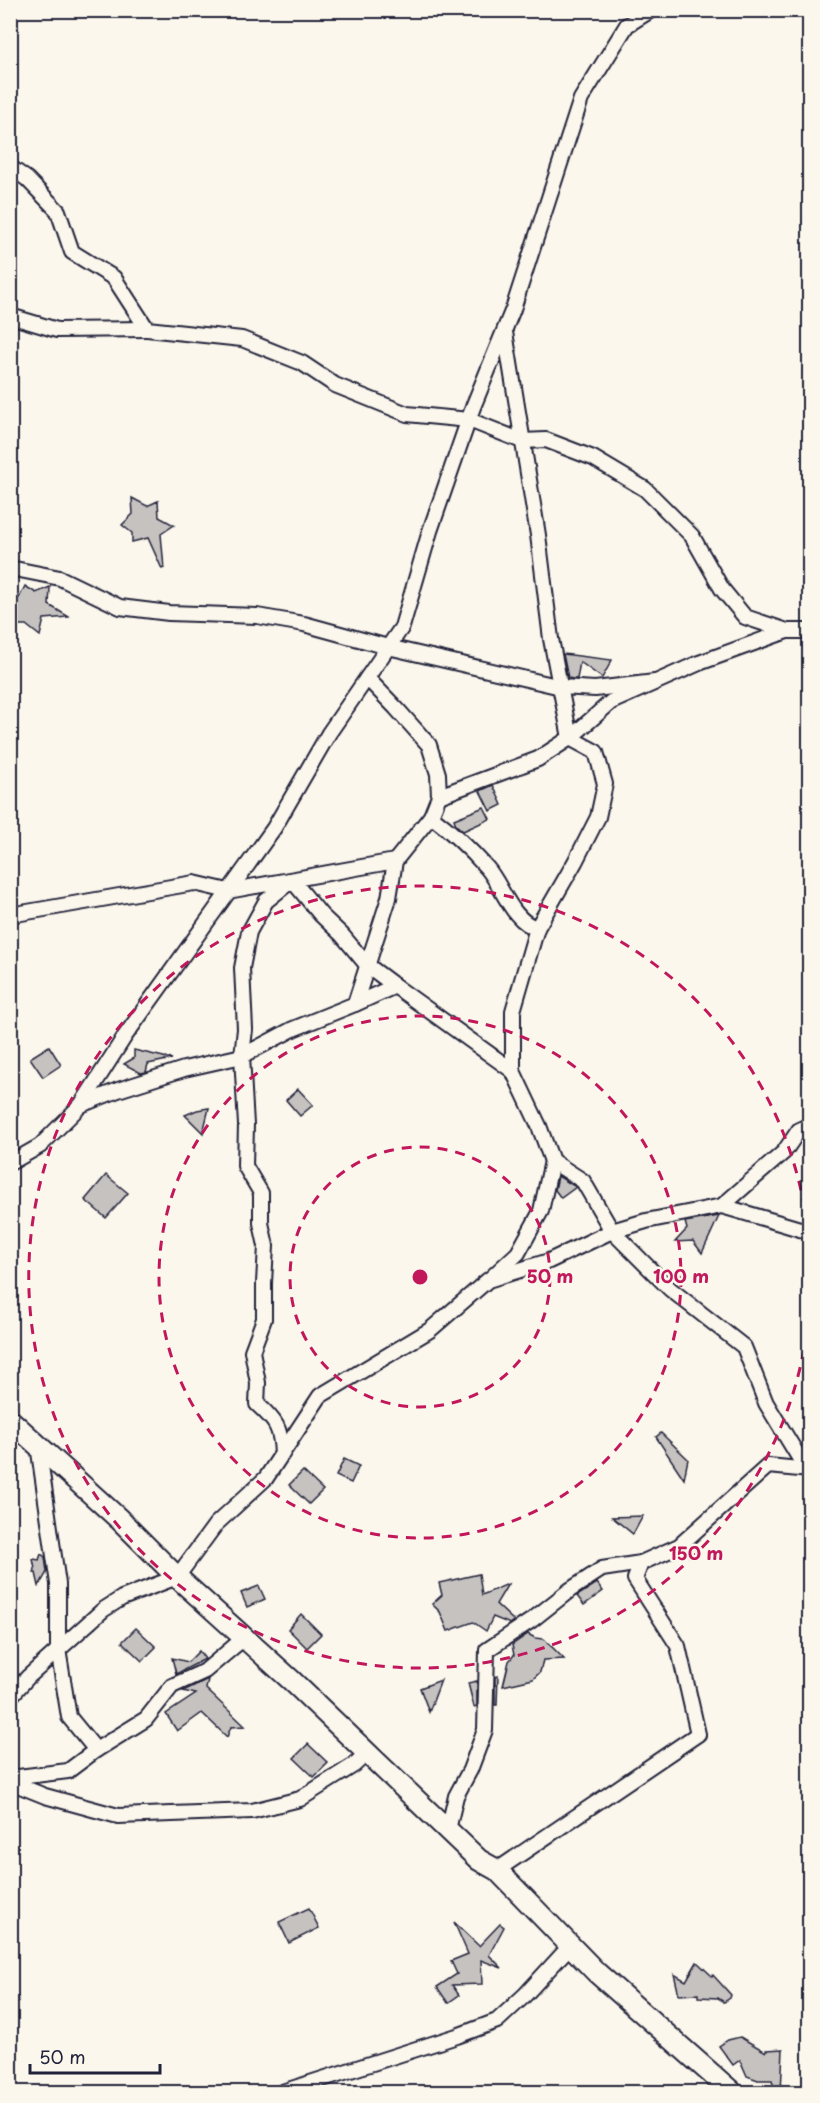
<svg xmlns="http://www.w3.org/2000/svg" width="820" height="2103" font-family="'Playpen Sans',sans-serif">
<rect width="100%" height="100%" fill="#fbf7ec"/>
<filter id="ink" filterUnits="userSpaceOnUse"><feTurbulence type="fractalNoise" baseFrequency=".0167" numOctaves="2"/><feDisplacementMap in="SourceGraphic" scale="12" xChannelSelector="R" yChannelSelector="G"/><feConvolveMatrix kernelMatrix="1 2 1 2 8 2 1 2 1" color-interpolation-filters="sRGB"/></filter>
<g filter="url(#ink)">
<g fill="#c6c2c0" stroke="#22223b" stroke-width="1.5">
<polygon points="132,498 147,506 158,501 159,517 174,525 161,534 164,568 162,569 148,538 132,542 132,533 122,525 133,514"/>
<polygon points="25,586 36,593 50,587 49,605 69,617 44,619 40,636 26,625 13,625 15,613 10,608 10,599 19,598"/>
<polygon points="563,654 612,660 602,678 580,662 577,679 573,679 568,678"/>
<polygon points="493,785 502,805 490,811 480,791"/>
<polygon points="484,807 490,819 463,831 456,825 454,819"/>
<polygon points="49,1046 61,1065 43,1077 30,1058"/>
<polygon points="134,1050 172,1059 148,1064 146,1072 141,1073 124,1064 134,1058"/>
<polygon points="298,1089 313,1105 300,1116 286,1100"/>
<polygon points="209,1108 203,1133 185,1115 197,1110"/>
<polygon points="106,1175 128,1193 106,1218 85,1200"/>
<polygon points="558,1176 576,1187 561,1198 555,1190"/>
<polygon points="719,1216 702,1253 693,1241 675,1242 687,1229 685,1222"/>
<polygon points="661,1433 688,1459 684,1479 656,1437"/>
<polygon points="344,1459 359,1466 351,1483 336,1476"/>
<polygon points="303,1471 323,1490 309,1504 289,1485"/>
<polygon points="643,1516 633,1534 612,1517"/>
<polygon points="41,1554 45,1557 47,1572 39,1586 36,1573 34,1573 35,1569 33,1559 39,1560"/>
<polygon points="479,1574 482,1595 508,1584 496,1604 514,1621 510,1624 493,1617 486,1631 473,1622 448,1631 440,1612 432,1604 442,1595 439,1583"/>
<polygon points="597,1583 603,1591 584,1605 577,1596"/>
<polygon points="259,1586 265,1599 247,1607 241,1593"/>
<polygon points="301,1614 321,1634 307,1648 288,1629"/>
<polygon points="136,1628 156,1647 142,1661 122,1642"/>
<polygon points="528,1634 535,1638 544,1639 564,1659 543,1660 540,1672 533,1679 503,1686 509,1661 514,1655 512,1645"/>
<polygon points="199,1651 205,1659 176,1674 172,1658 188,1662"/>
<polygon points="498,1676 497,1705 495,1705 495,1677"/>
<polygon points="208,1679 206,1689 245,1726 231,1727 227,1737 202,1713 177,1731 166,1714 196,1694 183,1691"/>
<polygon points="441,1680 429,1712 420,1688"/>
<polygon points="477,1681 477,1706 474,1707 468,1683"/>
<polygon points="308,1744 328,1763 314,1777 294,1758"/>
<polygon points="309,1908 319,1928 289,1943 279,1922"/>
<polygon points="454,1922 479,1946 500,1924 504,1927 489,1955 502,1968 481,1960 482,1984 452,1985 459,1995 448,2003 437,1987 457,1974 451,1961 468,1954"/>
<polygon points="697,1962 712,1976 713,1975 731,1995 730,1998 724,2002 718,1998 698,1997 698,1994 679,1995 674,1974 686,1981"/>
<polygon points="740,2037 766,2052 766,2050 783,2049 781,2092 775,2092 772,2080 758,2080 747,2076 740,2060 733,2065 719,2046 728,2040"/>
</g>
<g fill="none" stroke-linecap="round" stroke-linejoin="round">
<g stroke="#22223b" stroke-width="18">
<g id="street">
<polyline points="10,167 27,179 58,211 72,252 114,278 147,329 242,339 302,363 335,385 407,414 469,420 522,441 546,440 593,458 645,489 692,536 722,589 745,617 787,631"/>
<polyline points="10,316 57,330 147,329"/>
<polyline points="505,332 538,535 551,639 570,738 596,752 605,784 598,817 575,862 537,928 513,1011 513,1071"/>
<polyline points="10,568 60,578 120,607 169,613 257,616 304,624 388,647 561,687 595,689 655,682"/>
<polyline points="439,796 538,759 570,738 611,702 699,663 787,631 810,631"/>
<path d="M431,816C451,831 470,849 487,868C502,885 512,922 537,928"/>
<polyline points="10,915 194,883 228,891 395,861"/>
<polyline points="355,1004 395,986 513,1071 539,1126 552,1161 583,1181 612,1231 646,1221 722,1206 784,1152 799,1130 810,1125"/>
<polyline points="81,1105 118,1090 184,1069 242,1056 293,1029 355,1004 389,898 395,861 431,816 439,796 438,774 429,745 396,708 367,678"/>
<polyline points="10,1163 40,1146 81,1105 125,1036 274,828 329,733 402,627 430,531 473,407 513,309 581,99 627,25 651,10"/>
<polyline points="722,1206 810,1232"/>
<polyline points="491,1278 518,1253 541,1211 552,1161"/>
<polyline points="38,1445 58,1584 58,1649 69,1717 96,1750"/>
<path d="M282,1454C281,1428 276,1421 257,1404L258,1383L252,1351L264,1319V1283L266,1246L261,1223V1193L245,1166L246,1125L242,1056L245,1029L242,968L249,932L266,901L292,880L321,915L342,935L367,965L395,986"/>
<polyline points="10,1697 28,1677 103,1610 122,1598 177,1577 216,1524 266,1478 320,1396 430,1330 488,1280 549,1261 612,1231 670,1289 744,1347 766,1403 806,1469"/>
<polyline points="10,1778 68,1771 96,1750 146,1719 172,1686 205,1671 244,1638"/>
<polyline points="10,1782 45,1796 118,1816 252,1811 300,1799 354,1765 367,1753"/>
<polyline points="448,1830 456,1796 470,1770 485,1730 487,1650 532,1620 570,1590 602,1569 641,1563"/>
<polyline points="497,1870 698,1734 678,1646 635,1579 641,1563 679,1546 768,1466 810,1470"/>
<polyline points="282,2092 457,2036 497,2021 525,1995 570,1946"/>
</g>
</g>
<g stroke="#22223b" stroke-width="24">
<polyline id="secondary" points="10,1420 119,1519 177,1577 291,1680 479,1860 497,1870 596,1972 732,2092"/>
</g>
<use href="#street" stroke="#fbf7ec" stroke-width="14"/>
<use href="#secondary" stroke="#fbf7ec" stroke-width="20"/>
</g>
</g>
<g fill="none" stroke="#c2185b" stroke-width="3" stroke-dasharray="10 8">
<circle cx="420" cy="1277" r="130"/>
<circle cx="420" cy="1277" r="261"/>
<path d="M809 1314A391 391 0 1 1 809 1240"/>
</g>
<circle cx="420" cy="1277" r="9" fill="#c2185b" stroke="#fbf7ec" stroke-width="3"/>
<g font-size="18" text-anchor="middle" font-weight="bold" fill="#c2185b" stroke="#fbf7ec" stroke-width="5" stroke-linejoin="round" paint-order="stroke">
<text x="550" y="1283">50 m</text>
<text x="681" y="1283">100 m</text>
<text x="696" y="1560">150 m</text>
</g>
<rect width="820" height="2103" fill="none" stroke="#fbf7ec" stroke-width="36"/>
<rect x="18" y="18" width="784" height="2067" fill="none" stroke="#22223b" stroke-width="2" filter="url(#ink)"/>
<path d="M30 2064v9h130v-9" fill="none" stroke="#22223b" stroke-width="3"/>
<text x="39" y="2064" font-size="18" fill="#22223b" stroke="#fbf7ec" stroke-width="4.5" paint-order="stroke">50 m</text>
</svg>
